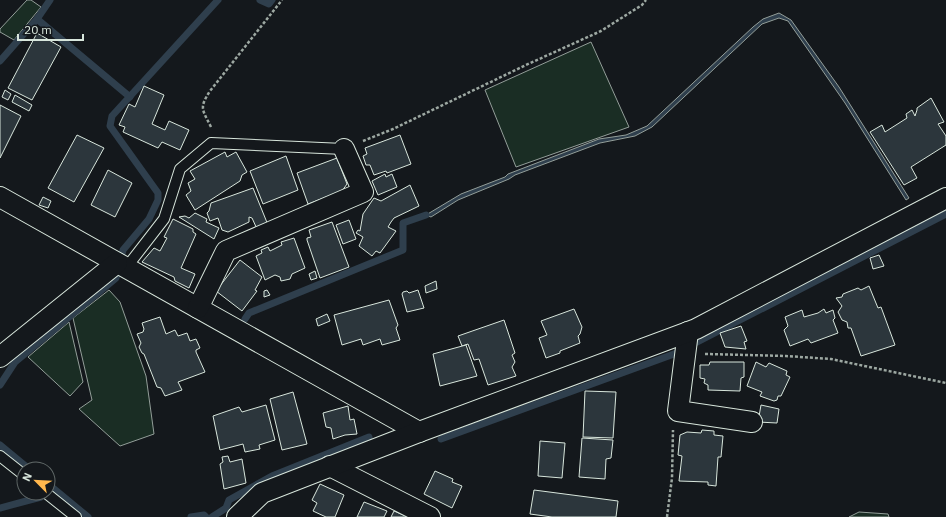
<svg xmlns="http://www.w3.org/2000/svg" width="946" height="517" font-family="'IBM Plex Sans',sans-serif">
<rect width="100%" height="100%" fill="#14181c"/>
<g fill="#1a2d24" stroke="#939e99">
<polygon points="27,0 31,0 41,7 14,40 0,32 0,29"/>
<polygon points="591,42 629,127 516,167 485,90"/>
<polygon points="109,290 120,302 146,376 154,434 120,446 79,409 92,400 73,318"/>
<polygon points="69,322 83,382 70,396 28,357"/>
<polygon points="859,512 888,514 889,517 849,517"/>
</g>
<polygon fill="#2f3f4d" stroke="#939e99" points="779,13 791,20 839,87 909,198 906,200 845,103 788,21 779,18 762,24 652,127 635,136 600,143 515,175 509,179 458,200 431,217 426,215 461,194 505,177 508,174 599,139 626,135 647,126 753,27 763,19"/>
<g fill="none" stroke-linecap="round" stroke-linejoin="round">
<g stroke="#2f3f4d" stroke-width="7">
<polyline points="260,0 269,4 272,0"/>
<polyline points="37,19 130,97"/>
<polyline points="0,61 37,19 50,0"/>
<polyline points="245,319 249,313 403,250 403,223 426,215"/>
<polyline points="0,385 15,362 116,278 123,250 149,219 158,200 158,193 110,126 112,116 218,0"/>
<polyline points="441,439 674,354 946,214"/>
<polyline points="0,445 29,469"/>
<polyline points="48,484 88,517"/>
<polyline points="0,508 41,497"/>
<polyline points="191,517 204,515 206,517"/>
<polyline points="212,517 226,508 229,500 272,476 369,437"/>
</g>
</g>
<g fill="#2c363c" stroke="#d8e6dc">
<polygon points="37,33 61,47 32,100 8,88"/>
<polygon points="144,86 164,95 152,124 165,130 169,121 189,130 180,150 162,142 158,148 123,132 125,127 119,125 129,104 135,107"/>
<polygon points="5,90 11,94 8,100 2,97"/>
<polygon points="15,95 32,105 29,111 12,102"/>
<polygon points="931,98 944,122 938,124 946,136 946,145 911,167 917,178 904,185 870,132 882,125 885,132 907,118 906,114 912,110 915,116 917,110 917,108"/>
<polygon points="0,105 21,116 0,158"/>
<polygon points="77,135 104,148 74,202 48,188"/>
<polygon points="400,135 411,164 387,173 386,171 374,175 370,165 366,165 363,156 367,154 365,148"/>
<polygon points="225,152 227,157 236,152 247,172 242,175 240,181 195,210 186,195 191,191 188,183 195,179 190,171"/>
<polygon points="286,156 298,190 263,204 250,171"/>
<polygon points="337,158 347,184 342,191 308,204 297,173"/>
<polygon points="108,170 132,183 115,217 91,205"/>
<polygon points="385,174 386,177 392,174 397,187 378,195 372,181"/>
<polygon points="410,185 419,206 394,218 391,222 388,227 396,231 380,253 376,251 372,256 359,246 363,237 356,233 358,230 360,231 363,214 374,198 381,201"/>
<polygon points="253,188 268,225 257,229 252,218 249,217 249,222 228,232 222,230 218,218 210,221 207,213 209,211 211,203"/>
<polygon points="43,197 51,201 48,208 39,205"/>
<polygon points="195,213 207,219 206,222 219,228 214,239 179,217 185,216 189,218"/>
<polygon points="173,219 193,229 193,232 196,234 181,268 195,274 189,288 175,281 174,277 142,262 154,248 160,251 167,238 164,237"/>
<polygon points="349,220 356,239 343,244 336,225"/>
<polygon points="332,222 349,267 320,278 307,240 307,238 311,237 309,230"/>
<polygon points="294,238 305,268 292,274 290,279 281,281 280,277 275,275 265,280 256,256 262,253 261,250 268,247 270,251 282,245 281,242"/>
<polygon points="879,255 884,266 873,269 870,258"/>
<polygon points="240,260 262,277 255,290 257,291 242,311 216,291"/>
<polygon points="315,271 317,278 311,280 309,274"/>
<polygon points="436,281 437,289 426,293 425,286"/>
<polygon points="869,286 878,308 881,307 895,345 861,356 851,328 848,328 847,322 842,320 838,312 842,306 836,298 842,297 843,294 858,288 861,290"/>
<polygon points="267,290 270,295 264,297 264,291"/>
<polygon points="418,290 424,308 407,312 402,294 403,292 407,291 409,293"/>
<polygon points="389,300 398,325 396,328 400,340 382,345 380,339 363,345 361,339 342,345 334,315"/>
<polygon points="574,309 582,327 580,334 578,336 580,343 560,351 560,353 546,358 539,338 547,335 541,321"/>
<polygon points="824,309 826,313 833,310 835,318 833,320 838,333 811,343 808,339 790,346 784,330 788,326 785,317 802,310 804,317 818,313"/>
<polygon points="327,314 330,321 318,326 316,319"/>
<polygon points="160,317 166,334 175,330 178,336 187,333 190,341 196,339 200,348 196,350 196,352 205,372 178,382 182,390 165,396 161,388 157,387 144,354 142,353 139,347 141,343 137,334 143,332 144,329 142,323"/>
<polygon points="504,320 515,353 512,355 515,362 512,367 516,376 488,385 479,359 474,360 468,344 462,346 458,336"/>
<polygon points="741,326 747,341 744,342 746,349 725,347 720,333"/>
<polygon points="466,345 477,376 440,386 433,354"/>
<polygon points="710,362 744,362 744,377 741,378 740,391 708,390 708,385 704,383 705,379 700,378 700,365 709,365"/>
<polygon points="756,362 766,367 769,363 787,371 786,375 790,377 781,396 778,396 777,400 774,401 760,396 762,392 747,386"/>
<polygon points="585,391 616,392 613,438 583,437"/>
<polygon points="293,392 307,444 282,450 270,399"/>
<polygon points="266,405 275,440 259,445 260,449 245,452 243,444 220,450 213,416 239,407 242,412"/>
<polygon points="761,405 779,409 777,423 758,422"/>
<polygon points="348,406 350,420 354,419 357,434 345,435 333,439 331,428 326,427 323,413"/>
<polygon points="702,430 714,431 714,435 723,436 721,457 718,457 716,486 708,485 708,482 679,481 682,456 678,455 680,435 687,432 701,433"/>
<polygon points="582,438 613,440 611,458 606,459 605,479 579,477"/>
<polygon points="540,441 565,443 562,478 538,476"/>
<polygon points="228,456 230,462 242,459 246,483 224,489 220,464 223,462 222,457"/>
<polygon points="435,471 453,479 452,482 462,486 452,508 424,494"/>
<polygon points="320,484 344,495 335,517 326,517 313,511 317,503 312,500"/>
<polygon points="534,490 618,501 616,517 552,517 530,514"/>
<polygon points="364,502 387,511 384,517 357,517"/>
<polygon points="394,511 408,517 391,517"/>
</g>
<g fill="none" stroke-linecap="round" stroke-linejoin="round">
<g stroke="#d8e6dc" stroke-width="12">
<g id="lane">
<polyline points="126,268 164,219 180,169 211,143 344,149"/>
<polyline points="0,456 24,475"/>
<polyline points="46,493 76,517"/>
</g>
</g>
<g stroke="#d8e6dc" stroke-width="22">
<g id="street">
<polyline points="0,197 419,432"/>
<polyline points="198,308 226,251 363,192 344,149"/>
<polyline points="688,332 678,411 752,422"/>
<polyline points="0,357 117,263"/>
<polyline points="330,466 430,517"/>
<polyline points="237,517 262,493 419,432 696,329 946,198"/>
</g>
</g>
<g stroke="#9da8a2" stroke-width="2.5" stroke-dasharray="3 2" stroke-linecap="butt">
<path d="M211,127C202,109 199,108 210,91L282,0"/>
<polyline points="363,141 393,129 526,65 601,31 642,5 646,0"/>
<polyline points="705,354 786,356 831,359 946,383"/>
<polyline points="667,517 672,478 673,430"/>
</g>
<use href="#lane" stroke="#14181c" stroke-width="10"/>
<use href="#street" stroke="#14181c" stroke-width="20"/>
</g>
<g transform="translate(36 481) rotate(294)"><circle r="19" fill="#14181c" stroke="#626a69"/>
<path d="M0-3L7 15L0 10L-7 15Z" fill="#ffb74d"/>
<text y="-6" font-size="11" font-weight="bold" text-anchor="middle" fill="#d8e6dc">N</text>
</g>
<path d="M18 34v6h65v-6" fill="none" stroke="#d8e6dc" stroke-width="2"/>
<text x="24" y="34" font-size="12" fill="#d8e6dc" stroke="#14181c" stroke-width="3" paint-order="stroke">20 m</text>
</svg>
